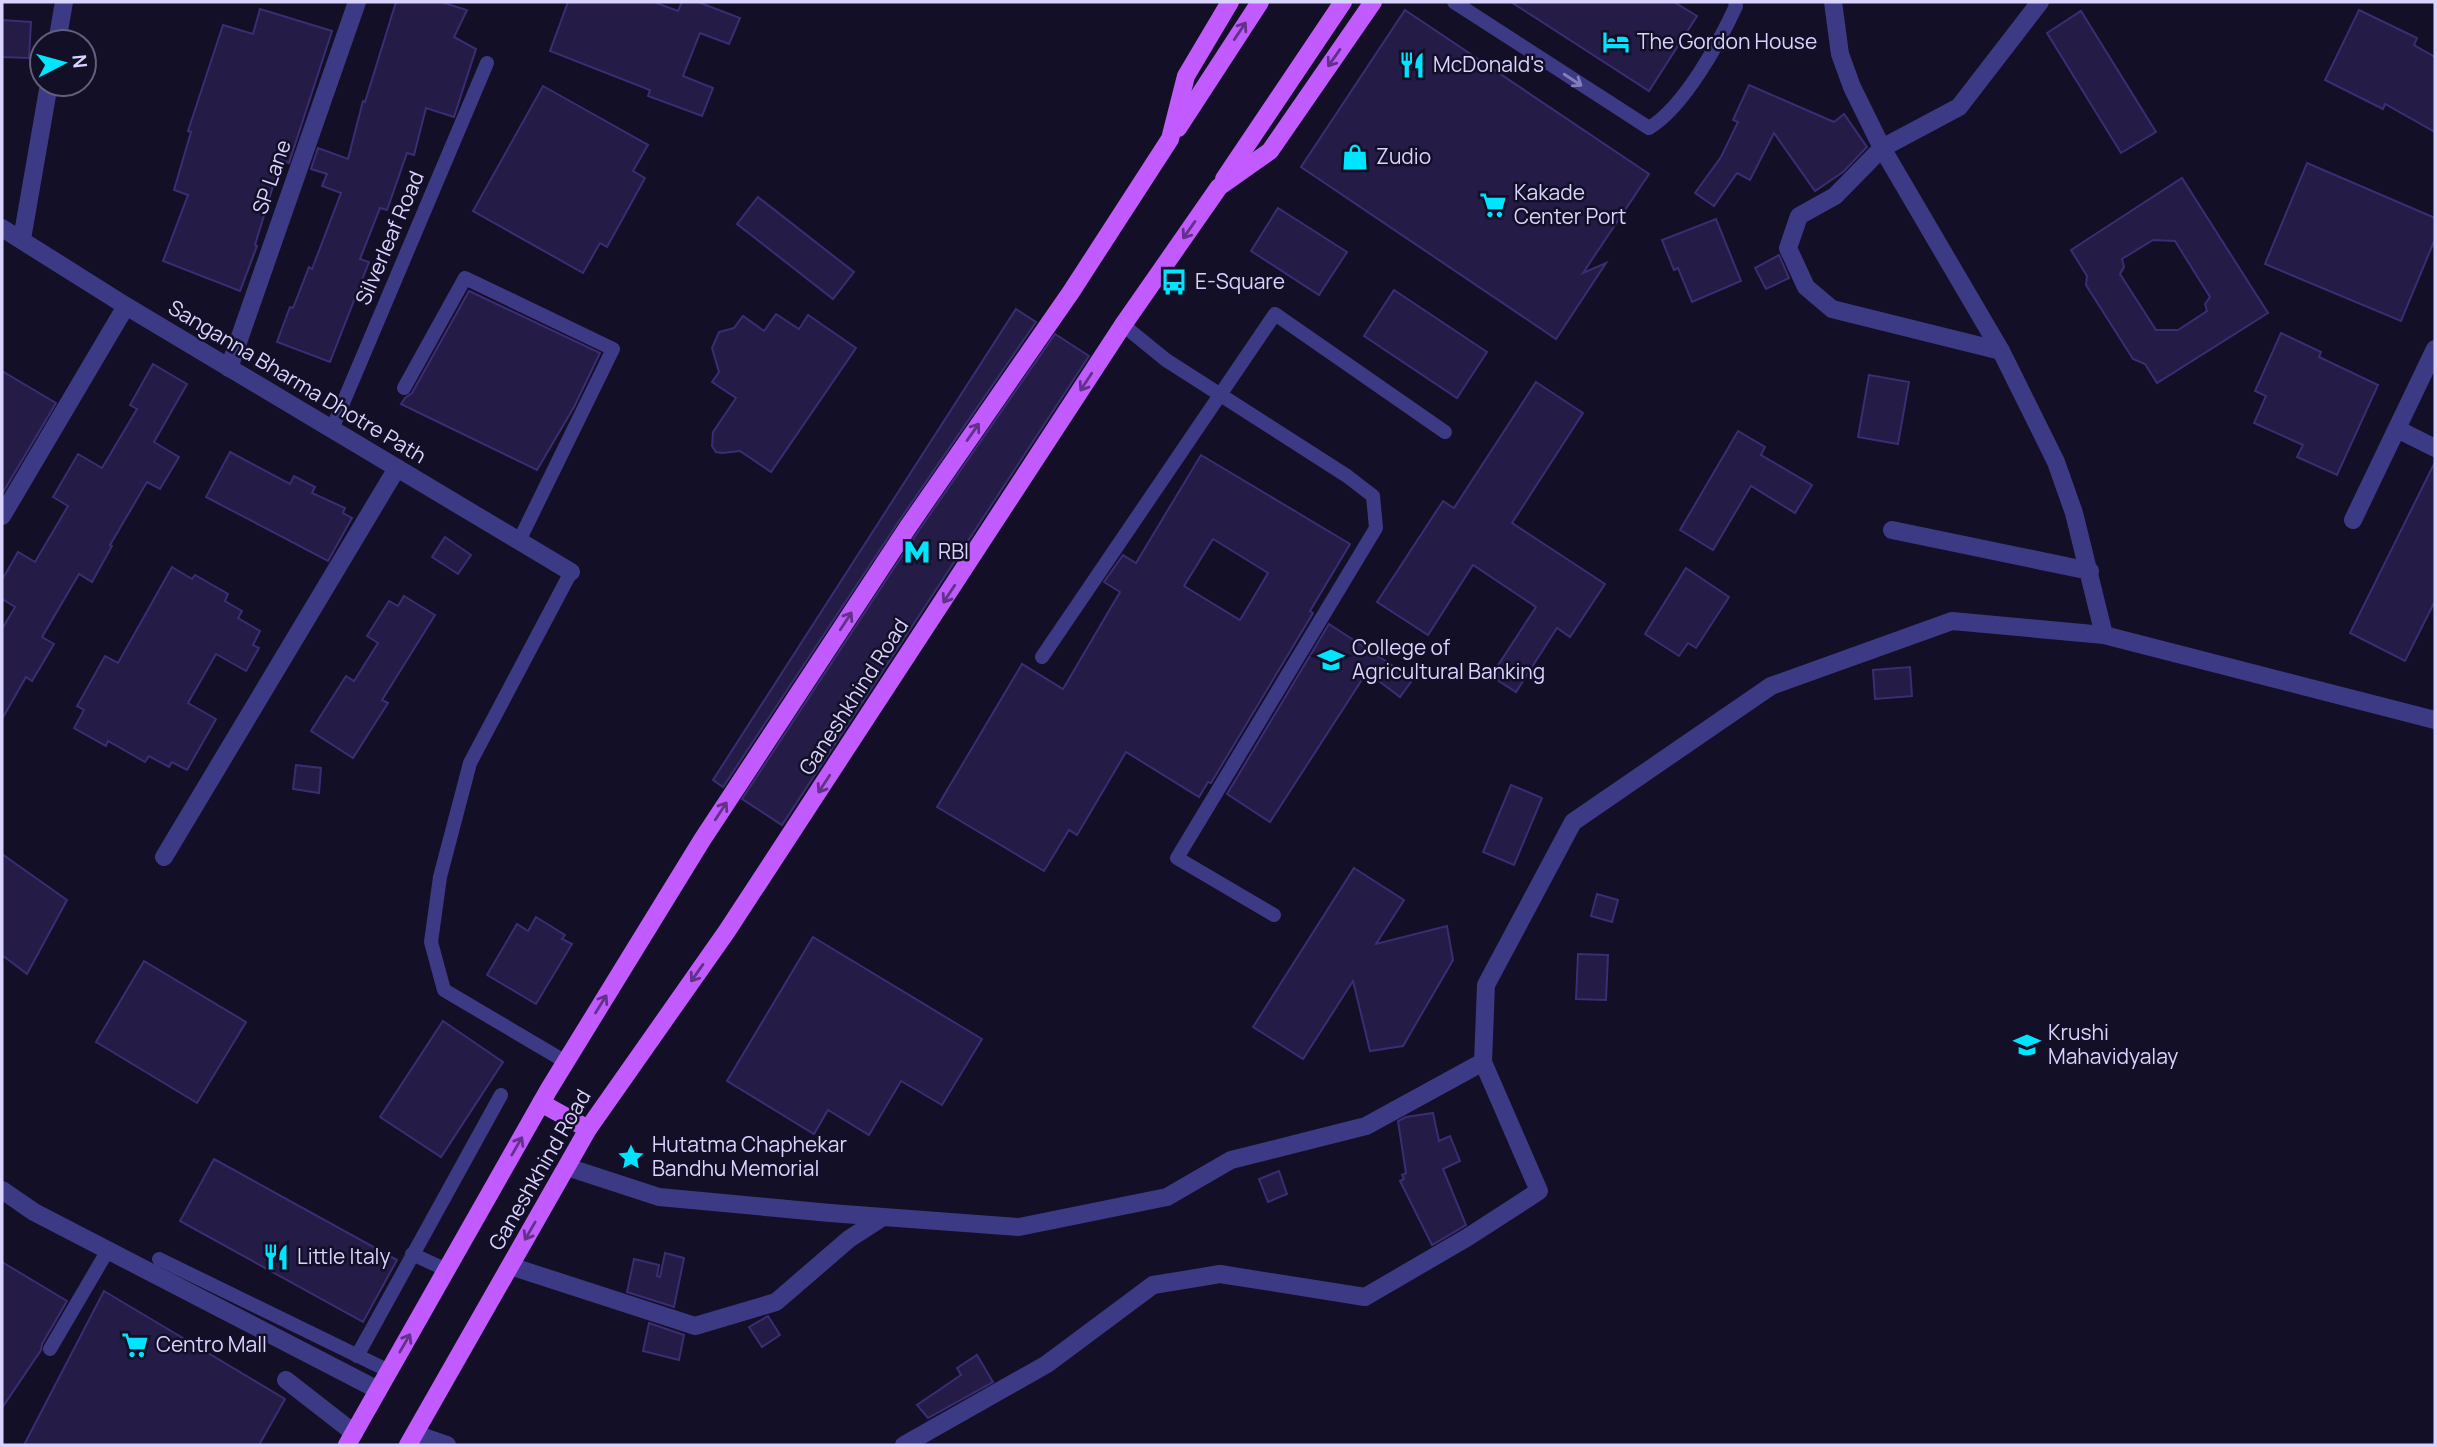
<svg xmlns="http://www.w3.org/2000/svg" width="2437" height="1447" font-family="Manrope,sans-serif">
<rect width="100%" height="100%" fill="#130f26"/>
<g fill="#241b47" stroke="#3b2d73" stroke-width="2" fill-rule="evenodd">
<polygon points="396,2 441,2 467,10 454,37 476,49 454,117 426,108 414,155 407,153 387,210 380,208 360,259 369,262 330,362 277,342 290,307 293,308 309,267 312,269 341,193 322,186 327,174 311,169 318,148 348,159 363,101 365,102"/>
<polygon points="568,2 654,2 678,11 682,2 698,2 740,18 729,44 700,33 683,76 713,88 702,116 648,96 650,90 550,51"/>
<polygon points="1511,2 1674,2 1697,16 1649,91"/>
<polygon points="260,9 332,31 289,163 281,160 255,245 257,246 240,291 163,261 188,195 174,190 191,132 188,131 223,25 253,34"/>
<polygon points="1405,10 1649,174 1583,273 1606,263 1556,339 1301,167"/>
<polygon points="2359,10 2417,38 2414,45 2435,57 2435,132 2385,104 2383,109 2325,80"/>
<polygon points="2081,11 2156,132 2121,153 2047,33"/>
<polygon points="2,20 31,22 29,58 2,57"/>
<polygon points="1749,85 1834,122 1844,114 1867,147 1843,172 1815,191 1774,133 1750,180 1737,173 1714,206 1695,193 1721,157 1738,122 1733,120"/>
<polygon points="543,86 648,145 633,171 645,178 607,247 600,243 583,273 473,211"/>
<polygon points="2307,163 2435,218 2435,239 2401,321 2265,264"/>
<path d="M2182,178L2268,313L2157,383L2145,364L2133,359L2086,285L2087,276L2071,250ZM2153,240L2175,241L2210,297L2205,304L2207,311L2178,330H2156L2120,274L2124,267L2122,259Z"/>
<polygon points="758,197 854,272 833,299 737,224"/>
<polygon points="1278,208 1347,252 1319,295 1251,251"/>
<polygon points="1716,219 1741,281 1692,302 1678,268 1674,270 1662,240"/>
<polygon points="1779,255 1789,278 1766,289 1755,268"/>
<polygon points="1394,290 1487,352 1457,398 1364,336"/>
<polygon points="469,291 600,353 574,407 537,470 401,404 405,398 412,393"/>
<polygon points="1016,309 1036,322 899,521 723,787 713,780"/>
<polygon points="776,314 799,329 808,315 856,348 771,472 740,451 722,453 716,452 712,446 713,432 736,398 712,382 719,372 712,348 719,332 734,328 743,316 764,331"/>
<polygon points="2281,333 2321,352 2319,357 2378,385 2337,475 2297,457 2303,445 2254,423 2266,396 2255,391"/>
<polygon points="1055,334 1089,356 782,825 742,799 917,533"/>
<polygon points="153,364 187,384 154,442 179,457 160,489 147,482 110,545 112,546 92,582 79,574 42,637 54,644 32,681 26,677 2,719 2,629 15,607 2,599 2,580 18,552 35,562 68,506 53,497 78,454 102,468 137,409 130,405"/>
<polygon points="2,371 56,403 2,494"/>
<polygon points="1869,375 1909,382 1898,444 1858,437"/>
<polygon points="1536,382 1583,413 1512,523 1605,584 1570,637 1557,628 1516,692 1491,676 1536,607 1473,565 1428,635 1377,602 1443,501 1454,508"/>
<polygon points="1738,431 1765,447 1761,455 1812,485 1795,513 1751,486 1713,550 1680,530"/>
<polygon points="230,452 290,484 294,476 315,487 312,493 345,508 343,513 352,518 328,561 206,497"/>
<path d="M1201,455L1350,544L1310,611L1313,613L1211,783L1208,782L1199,797L1126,752L1077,835L1069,830L1044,871L937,807L1022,664L1063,689L1120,592L1104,582L1123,555L1136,563ZM1213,539L1268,573L1240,620L1184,586Z"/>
<polygon points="2435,462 2435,601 2405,661 2350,633"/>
<polygon points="445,537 471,555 458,574 432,557"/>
<polygon points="172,567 192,579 195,575 228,594 225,601 242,611 238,618 260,631 253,645 259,648 246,671 216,654 188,703 216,719 187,770 172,762 169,767 149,756 145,762 108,741 106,746 74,728 84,710 77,706 105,656 118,663"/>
<polygon points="1686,568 1729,597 1696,648 1688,643 1679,656 1645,634"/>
<polygon points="404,596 435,615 382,700 388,703 353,758 311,731 346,676 354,681 378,643 367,636 389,601 398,606"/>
<polygon points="1329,624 1413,679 1400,697 1367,672 1270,822 1227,794"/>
<polygon points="1910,667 1912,696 1875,699 1873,670"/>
<polygon points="296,765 321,768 319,793 293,789"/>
<polygon points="1511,785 1542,798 1514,865 1483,852"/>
<polygon points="2,854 67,900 27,974 2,955"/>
<polygon points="1354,868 1404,900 1376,944 1447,926 1453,960 1403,1046 1370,1051 1353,981 1303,1059 1253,1027"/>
<polygon points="1597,894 1618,900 1612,922 1591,916"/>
<polygon points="536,917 565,935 562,939 572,944 536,1004 487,975 517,924 528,931"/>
<polygon points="813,937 982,1039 942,1105 901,1081 869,1135 828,1110 814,1134 727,1081"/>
<polygon points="1578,954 1608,955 1606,1000 1576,999"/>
<polygon points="144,961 246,1022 197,1103 96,1042"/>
<polygon points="443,1021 503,1062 441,1157 380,1117"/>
<polygon points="1433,1113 1439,1141 1450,1136 1460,1161 1443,1169 1466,1225 1432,1245 1400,1181 1404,1179 1402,1175 1406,1173 1398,1121 1406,1117"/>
<polygon points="214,1159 397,1260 363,1322 180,1221"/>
<polygon points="1279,1171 1287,1194 1268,1202 1259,1179"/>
<polygon points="665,1253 684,1258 674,1307 627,1292 634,1259 659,1265 657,1276 660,1277"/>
<polygon points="2,1262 67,1301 42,1344 41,1350 2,1408"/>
<polygon points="104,1291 285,1399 259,1445 24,1445"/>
<polygon points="768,1316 780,1335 762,1347 749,1327"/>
<polygon points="649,1323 684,1335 679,1360 643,1351"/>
<polygon points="977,1355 993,1382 928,1418 917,1405 961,1375 957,1368"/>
</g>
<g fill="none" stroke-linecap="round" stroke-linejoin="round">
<g stroke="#3d3a85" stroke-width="14">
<path d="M1454,2L1649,128C1684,107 1719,43 1736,6L1735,2"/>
<polyline points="1123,325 1166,360 1347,476 1373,496 1376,528 1177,858 1274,915"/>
<polyline points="404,388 465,278 613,349 519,541"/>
<polyline points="332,429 487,63"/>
<polyline points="1042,657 1275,314 1445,432"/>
<polyline points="566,1062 444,990 431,942 440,877 470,763 571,572"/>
<polyline points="412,1254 447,1270"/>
<polyline points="159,1259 389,1371"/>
<polyline points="50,1349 108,1250"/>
<polyline points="357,1356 501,1095"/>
</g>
<g stroke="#3d3a85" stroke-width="18">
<polyline points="1833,2 1840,54 1852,87 1882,148 1835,196 1799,216 1788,248 1806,287 1832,309 2001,351 2056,462 2074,513 2104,635 2435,720"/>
<polyline points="57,42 64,2"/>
<polyline points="22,239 49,84"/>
<polyline points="2001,351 1882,148 1959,107 2040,2"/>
<polyline points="229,368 357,2"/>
<polyline points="2397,429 2435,448"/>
<polyline points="2,516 126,306"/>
<polyline points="2353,520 2435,349"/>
<polyline points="1892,530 2090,571"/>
<polyline points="164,857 397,468"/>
<polyline points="567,1167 659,1197 830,1213 1019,1227 1167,1197 1231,1160 1366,1126 1483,1062 1486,985 1573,822 1771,686 1952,621 2104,635"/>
<polyline points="2,1190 34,1212 378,1390"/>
<polyline points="510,1266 695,1326 776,1302 849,1239 883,1217"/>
<polyline points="286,1380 354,1433"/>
<polyline points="415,1434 447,1445"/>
<polyline points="904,1445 1047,1364 1153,1285 1220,1274 1365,1297 1468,1237 1539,1191 1483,1062"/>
</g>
<polyline stroke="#3d3a85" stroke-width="18" points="2,228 126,306 571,572"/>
<g stroke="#c25bff" stroke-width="18">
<polyline points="1178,128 1260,2"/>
<polyline points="1224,179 1343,2"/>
<polyline points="541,1103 588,1129"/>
<polyline points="347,1445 549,1089 702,840 908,527 1071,292 1170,139 1186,76 1230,2"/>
<polyline points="408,1445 588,1129 727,931 1123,325 1219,187 1270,151 1373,2"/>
</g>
</g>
<defs><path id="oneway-shaft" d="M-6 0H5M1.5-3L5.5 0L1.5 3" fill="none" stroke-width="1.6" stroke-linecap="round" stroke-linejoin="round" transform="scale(1.75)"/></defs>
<g stroke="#623188">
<use href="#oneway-shaft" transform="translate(1240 31) rotate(-56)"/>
<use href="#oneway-shaft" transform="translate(1334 58) rotate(125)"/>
<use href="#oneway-shaft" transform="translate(1189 230) rotate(125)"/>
<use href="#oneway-shaft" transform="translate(1086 382) rotate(123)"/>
<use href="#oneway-shaft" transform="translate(973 432) rotate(-55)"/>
<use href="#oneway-shaft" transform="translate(949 594) rotate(123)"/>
<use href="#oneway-shaft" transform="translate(846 621) rotate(-57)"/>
<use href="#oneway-shaft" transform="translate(824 784) rotate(123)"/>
<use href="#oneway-shaft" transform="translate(721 811) rotate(-57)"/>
<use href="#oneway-shaft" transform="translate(697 973) rotate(125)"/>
<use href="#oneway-shaft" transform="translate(601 1004) rotate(-58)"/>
<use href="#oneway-shaft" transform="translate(517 1146) rotate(-60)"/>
<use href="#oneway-shaft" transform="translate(530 1231) rotate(120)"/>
<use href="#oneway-shaft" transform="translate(405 1343) rotate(-60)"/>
</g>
<use stroke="#837fbc" href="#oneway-shaft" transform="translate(1573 80) rotate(33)"/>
<defs>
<g id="hotel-bare" transform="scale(2.1)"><path d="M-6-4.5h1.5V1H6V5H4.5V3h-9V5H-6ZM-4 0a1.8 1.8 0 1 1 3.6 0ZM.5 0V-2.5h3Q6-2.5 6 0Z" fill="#00e5ff" stroke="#130f26" stroke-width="2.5" paint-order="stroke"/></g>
<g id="restaurant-bare" transform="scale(2.1)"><path d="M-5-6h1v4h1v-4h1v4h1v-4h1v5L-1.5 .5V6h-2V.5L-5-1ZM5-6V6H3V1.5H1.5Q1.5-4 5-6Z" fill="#00e5ff" stroke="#130f26" stroke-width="2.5" paint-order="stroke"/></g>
<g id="shop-bare" transform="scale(2.1)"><path d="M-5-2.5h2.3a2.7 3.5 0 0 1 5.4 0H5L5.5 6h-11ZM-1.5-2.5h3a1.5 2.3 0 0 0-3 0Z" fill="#00e5ff" stroke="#130f26" stroke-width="2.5" paint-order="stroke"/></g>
<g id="supermarket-bare" transform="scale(2.1)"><path d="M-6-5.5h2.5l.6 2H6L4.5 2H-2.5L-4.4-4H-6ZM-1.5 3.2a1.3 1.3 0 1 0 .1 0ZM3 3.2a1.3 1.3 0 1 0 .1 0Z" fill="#00e5ff" stroke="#130f26" stroke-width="2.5" paint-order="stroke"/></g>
<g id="bus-bare" transform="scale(2.1)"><path d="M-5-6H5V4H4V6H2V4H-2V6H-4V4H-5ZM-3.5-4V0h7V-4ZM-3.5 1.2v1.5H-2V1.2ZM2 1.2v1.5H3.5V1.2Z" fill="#00e5ff" stroke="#130f26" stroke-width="2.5" paint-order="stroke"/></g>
<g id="metro-bare" transform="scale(2.1)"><path d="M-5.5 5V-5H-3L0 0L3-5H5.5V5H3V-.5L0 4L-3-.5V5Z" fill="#00e5ff" stroke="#130f26" stroke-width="2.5" paint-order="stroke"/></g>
<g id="university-bare" transform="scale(2.1)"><path d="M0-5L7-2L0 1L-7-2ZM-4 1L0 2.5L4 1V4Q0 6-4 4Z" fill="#00e5ff" stroke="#130f26" stroke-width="2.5" paint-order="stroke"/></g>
<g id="sight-bare" transform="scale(2.1)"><path d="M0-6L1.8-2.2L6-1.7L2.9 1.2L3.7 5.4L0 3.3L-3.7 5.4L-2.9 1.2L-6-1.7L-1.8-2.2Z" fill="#00e5ff" stroke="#130f26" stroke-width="2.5" paint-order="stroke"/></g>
</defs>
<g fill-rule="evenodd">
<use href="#hotel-bare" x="1616" y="42"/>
<use href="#restaurant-bare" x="1412" y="65"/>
<use href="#shop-bare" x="1355" y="157"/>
<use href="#supermarket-bare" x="1493" y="205"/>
<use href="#bus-bare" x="1174" y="282"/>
<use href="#metro-bare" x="917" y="552"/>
<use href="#university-bare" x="1331" y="660"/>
<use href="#university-bare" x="2027" y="1045"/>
<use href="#sight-bare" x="631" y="1157"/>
<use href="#restaurant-bare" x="276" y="1257"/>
<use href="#supermarket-bare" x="135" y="1345"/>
</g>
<g text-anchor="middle" stroke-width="5" stroke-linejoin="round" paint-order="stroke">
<g font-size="21" fill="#d9d4ff" stroke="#130f26" text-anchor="start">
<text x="1637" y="49">The Gordon House</text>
<text x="1433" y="72">McDonald's</text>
<text x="1376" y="164">Zudio</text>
<text x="1514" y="200">Kakade<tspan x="1514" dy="24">Center Port</tspan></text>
<text x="1195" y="289">E-Square</text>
<text x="938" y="559">RBI</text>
<text x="1352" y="655">College of<tspan x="1352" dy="24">Agricultural Banking</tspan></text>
<text x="2048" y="1040">Krushi<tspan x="2048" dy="24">Mahavidyalay</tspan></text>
<text x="652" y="1152">Hutatma Chaphekar<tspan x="652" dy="24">Bandhu Memorial</tspan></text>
<text x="297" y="1264">Little Italy</text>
<text x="156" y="1352">Centro Mall</text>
</g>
<g font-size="21" fill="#d9d4ff" stroke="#130f26">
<text transform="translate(272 177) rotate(-71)" y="7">SP Lane</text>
<text transform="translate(390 238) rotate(-67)" y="7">Silverleaf Road</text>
<text transform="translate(297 382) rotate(31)" y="7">Sanganna Bharma Dhotre Path</text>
<text transform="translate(854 697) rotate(-57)" y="7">Ganeshkhind Road</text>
<text transform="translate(540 1170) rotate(-60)" y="7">Ganeshkhind Road</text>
</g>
</g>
<rect width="2437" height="1447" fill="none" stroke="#d9d4ff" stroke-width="7"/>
<g transform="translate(63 63) rotate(84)"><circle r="33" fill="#130f26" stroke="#625e7d" stroke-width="2"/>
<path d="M0-5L12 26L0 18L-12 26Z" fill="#00e5ff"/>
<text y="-10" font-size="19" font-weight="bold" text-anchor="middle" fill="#d9d4ff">N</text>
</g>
</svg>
